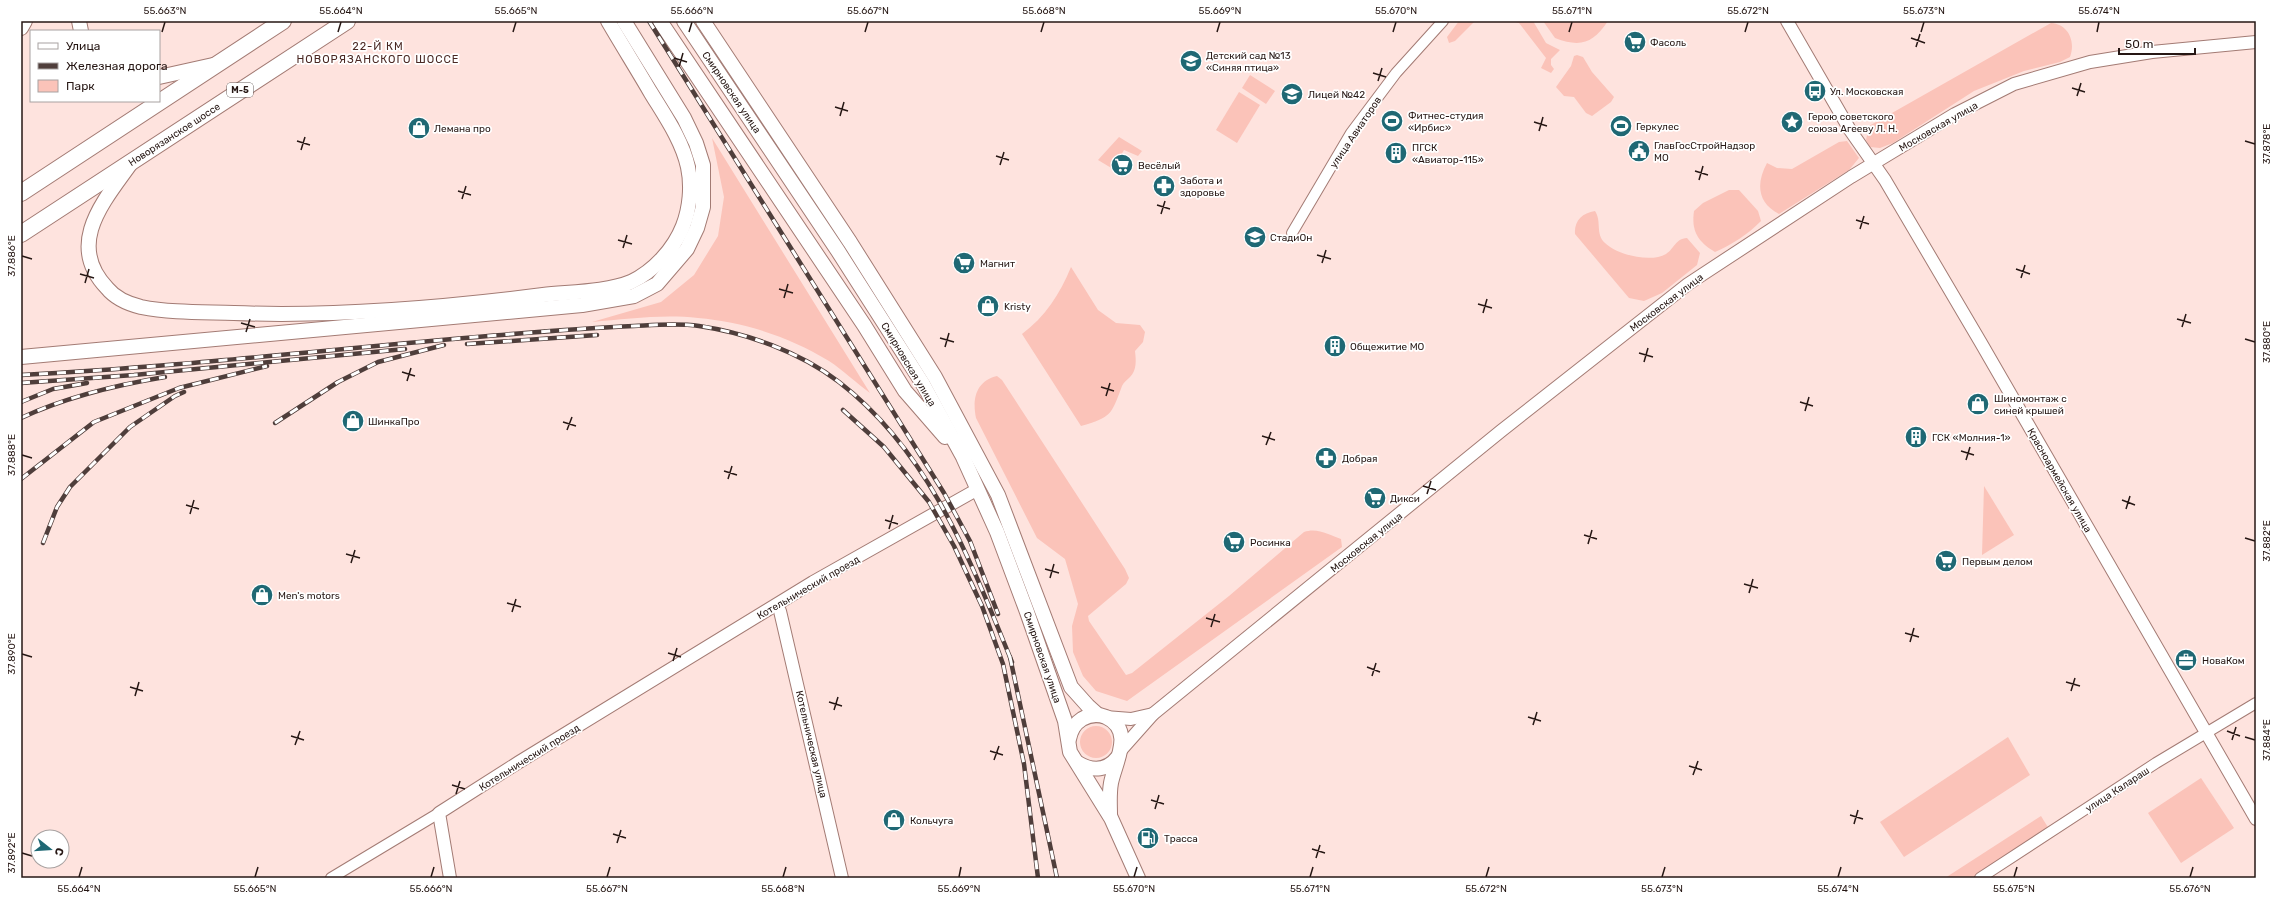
<svg xmlns="http://www.w3.org/2000/svg" width="2277" height="899" font-family="Rubik,sans-serif">
<rect width="100%" height="100%" fill="#fee3de"/>
<g fill="#fbc3b9">
<polygon points="1459,21 1475,21 1455,41 1449,43 1447,37"/>
<polygon points="1511,21 1533,21 1546,43 1560,50 1551,59 1551,65 1554,69 1551,73 1541,68 1546,58 1519,23"/>
<path d="M1543,21H1608C1593,43 1581,48 1555,38Z"/>
<path d="M2051,23C2068,24 2076,41 2070,57L2060,62L2024,71L1974,91L1893,143L1880,148L1870,147L1866,140L1869,126Z"/>
<polygon points="1577,55 1583,57 1592,72 1614,97 1611,102 1592,116 1586,113 1574,97 1564,96 1556,87 1571,66 1574,56"/>
<polygon points="1250,75 1275,91 1266,104 1242,88"/>
<polygon points="1239,92 1260,105 1237,143 1216,130"/>
<polygon points="1119,137 1142,151 1138,156 1124,150 1113,169 1098,160"/>
<path d="M712,138L870,393C856,383 843,370 829,361C790,337 744,322 698,318C663,314 627,319 592,322L661,302L694,275L718,236L724,197Z"/>
<path d="M1847,141L1859,158L1849,170L1779,214C1757,203 1756,183 1767,163L1777,168L1792,169L1839,142Z"/>
<path d="M1729,190H1739L1758,211L1761,221C1747,235 1733,244 1715,252C1698,242 1691,231 1694,211L1703,203Z"/>
<path d="M1595,211C1602,221 1595,234 1605,243C1617,255 1651,263 1666,254C1675,248 1675,239 1687,238L1700,253L1697,265L1662,293L1644,301L1629,298L1575,234C1574,221 1582,213 1595,211Z"/>
<path d="M1071,267L1098,310L1116,323L1140,325L1145,332L1143,342L1135,351C1136,360 1137,370 1130,377C1127,380 1123,383 1122,386C1111,415 1112,417 1081,426L1022,334C1045,317 1060,294 1071,267Z"/>
<path d="M997,376L1002,380L1125,569L1129,578L1126,584L1088,616L1089,621L1126,675L1132,673L1229,596L1304,532C1317,527 1330,535 1341,539L1342,547L1127,701L1096,691L1083,676L1073,652L1072,626L1078,604L1065,559L1037,538L976,418C972,399 976,381 997,376Z"/>
<polygon points="1984,486 2014,535 1982,555"/>
<circle cx="1096" cy="742" r="16"/>
<polygon points="2008,737 2030,775 1904,857 1880,822"/>
<polygon points="2201,778 2234,828 2181,863 2148,813"/>
<polygon points="2041,816 2049,829 1973,878 1945,878"/>
</g>
<g fill="none" stroke-linecap="round" stroke-linejoin="round">
<g stroke="#a37b74" stroke-width="12">
<g id="minor">
<polyline points="1292,233 1351,133 1396,73 1443,21"/>
<polyline points="331,878 439,813"/>
<polyline points="1980,878 2156,763 2256,703"/>
</g>
</g>
<g stroke="#a37b74" stroke-width="14">
<g id="tertiary">
<polyline points="1787,21 1850,130 1885,180 1981,343 2256,819"/>
<polyline points="780,611 842,878"/>
<polyline points="1105,717 1131,719 1153,714"/>
<polyline points="1121,750 1153,714 1501,431 1688,284 1851,177 1955,114 2014,84 2090,62 2152,52 2256,42"/>
<polyline points="450,878 439,813 519,762 813,582 978,489"/>
</g>
</g>
<g stroke="#a37b74" stroke-width="16">
<g id="secondary">
<polyline points="79,21 81,31"/>
<polyline points="660,21 864,325 905,391 945,437"/>
<polyline points="684,21 838,251 923,384 963,457 997,532 1027,612 1065,721 1070,752 1111,818 1138,878"/>
<polyline points="703,21 850,242 935,377 998,495 1071,687 1088,706 1098,715"/>
<polyline points="21,28 25,21"/>
<polyline points="159,77 213,65"/>
<path d="M131,163C104,201 65,244 107,288C115,298 129,304 141,307C171,313 203,312 234,313C337,317 441,308 543,295C569,292 607,292 631,282C654,271 674,249 683,226C690,208 692,186 688,167C682,140 665,116 651,93C637,69 622,45 608,21"/>
<polyline points="21,357 582,305 634,296 657,284 687,249 697,228 703,207 703,165 696,143 684,118 624,21"/>
<path d="M1069,739C1071,730 1074,724 1082,719C1089,715 1098,714 1106,717C1135,730 1115,762 1111,783C1109,794 1110,804 1110,815"/>
<path d="M1078,763C1093,772 1108,770 1118,757"/>
</g>
</g>
<g stroke="#a37b74" stroke-width="18">
<g id="trunk">
<polyline points="21,193 283,21"/>
<polyline points="21,234 347,21"/>
</g>
</g>
<use href="#minor" stroke="#fff" stroke-width="10"/>
<use href="#tertiary" stroke="#fff" stroke-width="12"/>
<use href="#secondary" stroke="#fff" stroke-width="14"/>
<use href="#trunk" stroke="#fff" stroke-width="16"/>
<g stroke="#4f3e3b" stroke-width="4.5">
<g id="rail">
<polyline points="649,21 944,493 970,541 998,614"/>
<polyline points="467,344 597,335"/>
<path d="M21,375C177,367 332,349 488,336C537,332 585,328 634,326C655,325 677,323 699,326C747,333 800,352 839,382C930,452 970,560 1012,662"/>
<polyline points="21,383 134,375 405,349"/>
<polyline points="21,402 53,389 87,383"/>
<polyline points="843,410 884,447 929,502 954,546 982,606 1003,664 1024,764 1038,878"/>
<path d="M21,418C66,397 116,385 165,377"/>
<polyline points="275,423 338,382 378,362 444,345"/>
<polyline points="21,479 94,422 179,388 267,366"/>
<polyline points="43,543 57,507 70,487 130,427 175,396 184,392"/>
<polyline points="1010,657 1057,878"/>
</g>
</g>
<use href="#rail" stroke="#fff" stroke-width="3" stroke-dasharray="9" stroke-linecap="butt"/>
</g>
<path fill="none" stroke="#261714" stroke-width="1.5" d="M162,32L165,22M338,32L341,22M513,32L516,22M689,32L692,22M865,32L868,22M1041,32L1044,22M1217,32L1220,22M1393,32L1396,22M1569,32L1572,22M1745,32L1748,22M1921,32L1924,22M2097,32L2099,22M1911,38L1925,43M1916,47L1920,34M674,58L687,62M679,67L683,53M1373,73L1386,77M1378,81L1382,68M2072,88L2085,92M2077,96L2081,83M835,107L848,111M840,116L844,102M1534,122L1547,126M1539,131L1543,117M297,141L310,145M2245,141L2255,144M301,150L305,137M996,156L1009,160M1000,165L1004,152M1695,171L1708,175M1699,180L1703,166M458,191L471,195M462,199L466,186M1157,205L1170,209M1161,214L1165,201M1856,220L1869,224M1860,229L1864,216M618,240L632,244M623,248L627,235M1317,255L1331,259M22,256L32,259M1322,263L1326,250M2016,269L2030,274M80,274L94,278M2021,278L2025,265M85,283L89,269M779,289L793,293M784,298L788,284M1478,304L1492,308M1483,313L1487,299M2177,319L2191,323M241,323L255,327M2182,327L2186,314M246,332L250,319M940,338L954,342M2245,339L2255,342M945,347L949,333M1639,353L1653,357M1644,362L1648,348M402,372L415,376M407,381L411,368M1101,387L1114,391M1106,396L1110,383M1800,402L1813,406M1805,411L1809,397M563,422L576,426M567,430L572,417M1262,436L1275,440M1266,445L1271,432M1961,451L1974,455M22,455L32,458M1966,460L1970,447M724,471L737,475M728,479L732,466M1423,486L1436,490M1427,494L1431,481M2122,500L2135,505M186,505L199,509M2126,509L2130,496M190,514L194,500M885,520L898,524M889,529L893,515M1584,535L1597,539M2245,538L2255,541M1588,544L1592,530M346,554L360,558M351,563L355,550M1045,569L1059,573M1050,578L1054,564M1744,584L1758,588M1749,593L1753,579M507,603L521,607M512,612L516,599M1206,618L1220,622M1211,627L1215,614M1905,633L1919,637M1910,642L1914,628M668,653L681,657M22,654L32,657M673,661L677,648M1367,667L1380,672M1372,676L1376,663M2066,682L2080,686M130,687L143,691M2071,691L2075,678M135,696L139,682M829,702L842,706M834,710L838,697M1528,717L1541,721M1533,725L1537,712M2227,731L2240,736M291,736L304,740M2245,737L2255,740M2232,740L2236,727M295,745L300,731M990,751L1003,755M994,760L999,746M1689,766L1702,770M1693,775L1698,761M452,785L465,789M456,794L460,781M1151,800L1164,804M1155,809L1159,795M1850,815L1863,819M1854,824L1858,810M613,834L626,838M617,843L621,830M1312,849L1325,853M22,853L32,856M1316,858L1320,845M79,877L82,867M255,877L258,867M431,877L434,867M607,877L610,867M783,877L786,867M959,877L961,867M1134,877L1137,867M1310,877L1313,867M1486,877L1489,867M1662,877L1665,867M1838,877L1841,867M2014,877L2017,867M2190,877L2193,867"/>
<defs>
<g id="supermarket-disc" transform="scale(1.15)"><circle r="9.5" fill="#1f6874" stroke="#fff"/><path d="M-6-5.5h2.5l.6 2H6L4.5 2H-2.5L-4.4-4H-6ZM-1.5 3.2a1.3 1.3 0 1 0 .1 0ZM3 3.2a1.3 1.3 0 1 0 .1 0Z" fill="#fff"/></g>
<g id="school-disc" transform="scale(1.15)"><circle r="9.5" fill="#1f6874" stroke="#fff"/><path d="M0-5L7-2L0 1L-7-2ZM-4 1L0 2.5L4 1V4Q0 6-4 4Z" fill="#fff"/></g>
<g id="bus-disc" transform="scale(1.15)"><circle r="9.5" fill="#1f6874" stroke="#fff"/><path d="M-5-6H5V4H4V6H2V4H-2V6H-4V4H-5ZM-3.5-4V0h7V-4ZM-3.5 1.2v1.5H-2V1.2ZM2 1.2v1.5H3.5V1.2Z" fill="#fff"/></g>
<g id="stadium-disc" transform="scale(1.15)"><circle r="9.5" fill="#1f6874" stroke="#fff"/><path d="M0-5a6.5 5 0 1 0 0 10a6.5 5 0 1 0 0-10ZM-3.5-1.8h7v3.6h-7Z" fill="#fff"/></g>
<g id="sight-disc" transform="scale(1.15)"><circle r="9.5" fill="#1f6874" stroke="#fff"/><path d="M0-6L1.8-2.2L6-1.7L2.9 1.2L3.7 5.4L0 3.3L-3.7 5.4L-2.9 1.2L-6-1.7L-1.8-2.2Z" fill="#fff"/></g>
<g id="shop-disc" transform="scale(1.15)"><circle r="9.5" fill="#1f6874" stroke="#fff"/><path d="M-5-2.5h2.3a2.7 3.5 0 0 1 5.4 0H5L5.5 6h-11ZM-1.5-2.5h3a1.5 2.3 0 0 0-3 0Z" fill="#fff"/></g>
<g id="civic-disc" transform="scale(1.15)"><circle r="9.5" fill="#1f6874" stroke="#fff"/><path d="M-.6-6.5H3V-4.5H.6V-3L4-1V1h2V6H-6V1h2V-1L-.6-3ZM-1.2 2.5V6h2.4V2.5Z" fill="#fff"/></g>
<g id="building-disc" transform="scale(1.15)"><circle r="9.5" fill="#1f6874" stroke="#fff"/><path d="M-4-6H4V6H1V3H-1V6H-4ZM-2.5-4.3h1.7v1.8h-1.7ZM.8-4.3h1.7v1.8H.8ZM-2.5-1h1.7V.8h-1.7ZM.8-1h1.7V.8H.8Z" fill="#fff"/></g>
<g id="pharmacy-disc" transform="scale(1.15)"><circle r="9.5" fill="#1f6874" stroke="#fff"/><path d="M-2-6h4v4h4v4h-4v4h-4v-4h-4v-4h4Z" fill="#fff"/></g>
<g id="office-disc" transform="scale(1.15)"><circle r="9.5" fill="#1f6874" stroke="#fff"/><path d="M-6-3h4V-5.5h4V-3h4V5H-6ZM-1-4.5V-3h2v-1.5ZM-6 0V1H6V0Z" fill="#fff"/></g>
<g id="fuel-disc" transform="scale(1.15)"><circle r="9.5" fill="#1f6874" stroke="#fff"/><path d="M-5.5-6h7V0h2V4h1.3V-2.5L3-4.5l.8-.8L6-3V5H2.5V1h-1V6h-7ZM-4.2-4.7v3.2H.2V-4.7Z" fill="#fff"/></g>
</defs>
<g fill-rule="evenodd">
<use href="#supermarket-disc" x="1635" y="42"/>
<use href="#school-disc" x="1191" y="61"/>
<use href="#bus-disc" x="1815" y="91"/>
<use href="#school-disc" x="1292" y="94"/>
<use href="#stadium-disc" x="1392" y="121"/>
<use href="#sight-disc" x="1792" y="122"/>
<use href="#stadium-disc" x="1621" y="126"/>
<use href="#shop-disc" x="419" y="128"/>
<use href="#civic-disc" x="1639" y="151"/>
<use href="#building-disc" x="1396" y="153"/>
<use href="#supermarket-disc" x="1122" y="165"/>
<use href="#pharmacy-disc" x="1164" y="186"/>
<use href="#school-disc" x="1255" y="237"/>
<use href="#supermarket-disc" x="964" y="263"/>
<use href="#shop-disc" x="988" y="306"/>
<use href="#building-disc" x="1335" y="346"/>
<use href="#shop-disc" x="1978" y="404"/>
<use href="#shop-disc" x="353" y="421"/>
<use href="#building-disc" x="1916" y="437"/>
<use href="#pharmacy-disc" x="1326" y="458"/>
<use href="#supermarket-disc" x="1375" y="498"/>
<use href="#supermarket-disc" x="1234" y="542"/>
<use href="#supermarket-disc" x="1946" y="561"/>
<use href="#shop-disc" x="262" y="595"/>
<use href="#office-disc" x="2186" y="660"/>
<use href="#shop-disc" x="894" y="820"/>
<use href="#fuel-disc" x="1148" y="838"/>
</g>
<g text-anchor="middle" stroke-width="3.5" stroke-linejoin="round" paint-order="stroke">
<rect fill="#fff" stroke="#675d5a" stroke-width="1" x="227" y="83" width="26" height="14" rx="3"/>
<g font-size="9" font-weight="bold" fill="#261714">
<text x="240" y="93">М-5</text>
</g>
<g font-size="10" fill="#261714" stroke="#fff" text-anchor="start">
<text x="1650" y="46">Фасоль</text>
<text x="1206" y="59">Детский сад №13<tspan x="1206" dy="12">«Синяя птица»</tspan></text>
<text x="1830" y="95">Ул. Московская</text>
<text x="1308" y="98">Лицей №42</text>
<text x="1408" y="119">Фитнес-студия<tspan x="1408" dy="12">«Ирбис»</tspan></text>
<text x="1808" y="120">Герою советского<tspan x="1808" dy="12">союза Агееву Л. Н.</tspan></text>
<text x="1636" y="130">Геркулес</text>
<text x="434" y="132">Лемана про</text>
<text x="1654" y="149">ГлавГосСтройНадзор<tspan x="1654" dy="12">МО</tspan></text>
<text x="1412" y="151">ПГСК<tspan x="1412" dy="12">«Авиатор-115»</tspan></text>
<text x="1138" y="169">Весёлый</text>
<text x="1180" y="184">Забота и<tspan x="1180" dy="12">здоровье</tspan></text>
<text x="1270" y="241">СтадиОн</text>
<text x="980" y="267">Магнит</text>
<text x="1004" y="310">Kristy</text>
<text x="1350" y="350">Общежитие МО</text>
<text x="1994" y="402">Шиномонтаж с<tspan x="1994" dy="12">синей крышей</tspan></text>
<text x="368" y="425">ШинкаПро</text>
<text x="1932" y="441">ГСК «Молния-1»</text>
<text x="1342" y="462">Добрая</text>
<text x="1390" y="502">Дикси</text>
<text x="1250" y="546">Росинка</text>
<text x="1962" y="565">Первым делом</text>
<text x="278" y="599">Men's motors</text>
<text x="2202" y="664">НоваКом</text>
<text x="910" y="824">Кольчуга</text>
<text x="1164" y="842">Трасса</text>
</g>
<g font-size="10" fill="#261714" stroke="#fff">
<text transform="translate(732 92) rotate(56)" y="4">Смирновская улица</text>
<text transform="translate(1938 126) rotate(-30)" y="4">Московская улица</text>
<text transform="translate(1355 132) rotate(-56)" y="4">улица Авиаторов</text>
<text transform="translate(174 134) rotate(-33)" y="4">Новорязанское шоссе</text>
<text transform="translate(1666 302) rotate(-37)" y="4">Московская улица</text>
<text transform="translate(909 364) rotate(59)" y="4">Смирновская улица</text>
<text transform="translate(2060 480) rotate(60)" y="4">Красноармейская улица</text>
<text transform="translate(1366 542) rotate(-39)" y="4">Московская улица</text>
<text transform="translate(808 587) rotate(-30)" y="4">Котельнический проезд</text>
<text transform="translate(1043 657) rotate(71)" y="4">Смирновская улица</text>
<text transform="translate(812 744) rotate(77)" y="4">Котельническая улица</text>
<text transform="translate(529 757) rotate(-32)" y="4">Котельнический проезд</text>
<text transform="translate(2117 789) rotate(-33)" y="4">улица Калараш</text>
</g>
<g font-size="11" letter-spacing="1" fill="#4a2823" stroke="#fff">
<text x="378" y="50">22-Й КМ<tspan x="378" dy="13">НОВОРЯЗАНСКОГО ШОССЕ</tspan></text>
</g>
</g>
<rect width="2277" height="899" fill="none" stroke="#ffffff" stroke-width="44"/>
<rect x="30" y="30" width="130" height="72" fill="#ffffff" stroke="#a8a2a1"/>
<rect x="38" y="43" width="20" height="6" fill="#ffffff" stroke="#a8a2a1"/>
<text x="66" y="50" font-size="12" fill="#261714">Улица</text>
<rect x="38" y="63" width="20" height="6" fill="#4f3e3b" stroke="#a8a2a1"/>
<text x="66" y="70" font-size="12" fill="#261714">Железная дорога</text>
<rect x="38" y="80" width="20" height="12" fill="#fbc3b9" stroke="#a8a2a1"/>
<text x="66" y="90" font-size="12" fill="#261714">Парк</text>
<g transform="translate(50 849) rotate(107)"><circle r="19" fill="#ffffff" stroke="#a8a2a1"/>
<path d="M0-3L7 15L0 10L-7 15Z" fill="#1f6874"/>
<text y="-6" font-size="11" font-weight="bold" text-anchor="middle" fill="#261714">С</text>
</g>
<path d="M2119 48v6h76v-6" fill="none" stroke="#261714" stroke-width="2"/>
<text x="2125" y="48" font-size="12" fill="#261714" stroke="#ffffff" stroke-width="3" paint-order="stroke">50 m</text>
<rect x="22" y="22" width="2233" height="855" fill="none" stroke="#261714" stroke-width="1.5"/>
<g font-size="10" text-anchor="middle" fill="#261714">
<text x="165" y="14">55.663°N</text>
<text x="341" y="14">55.664°N</text>
<text x="516" y="14">55.665°N</text>
<text x="692" y="14">55.666°N</text>
<text x="868" y="14">55.667°N</text>
<text x="1044" y="14">55.668°N</text>
<text x="1220" y="14">55.669°N</text>
<text x="1396" y="14">55.670°N</text>
<text x="1572" y="14">55.671°N</text>
<text x="1748" y="14">55.672°N</text>
<text x="1924" y="14">55.673°N</text>
<text x="2099" y="14">55.674°N</text>
<text transform="translate(2266 144) rotate(-90)" y="4">37.878°E</text>
<text transform="translate(11 256) rotate(-90)" y="4">37.886°E</text>
<text transform="translate(2266 342) rotate(-90)" y="4">37.880°E</text>
<text transform="translate(11 455) rotate(-90)" y="4">37.888°E</text>
<text transform="translate(2266 541) rotate(-90)" y="4">37.882°E</text>
<text transform="translate(11 654) rotate(-90)" y="4">37.890°E</text>
<text transform="translate(2266 740) rotate(-90)" y="4">37.884°E</text>
<text transform="translate(11 853) rotate(-90)" y="4">37.892°E</text>
<text x="79" y="892">55.664°N</text>
<text x="255" y="892">55.665°N</text>
<text x="431" y="892">55.666°N</text>
<text x="607" y="892">55.667°N</text>
<text x="783" y="892">55.668°N</text>
<text x="959" y="892">55.669°N</text>
<text x="1134" y="892">55.670°N</text>
<text x="1310" y="892">55.671°N</text>
<text x="1486" y="892">55.672°N</text>
<text x="1662" y="892">55.673°N</text>
<text x="1838" y="892">55.674°N</text>
<text x="2014" y="892">55.675°N</text>
<text x="2190" y="892">55.676°N</text>
</g>
</svg>
